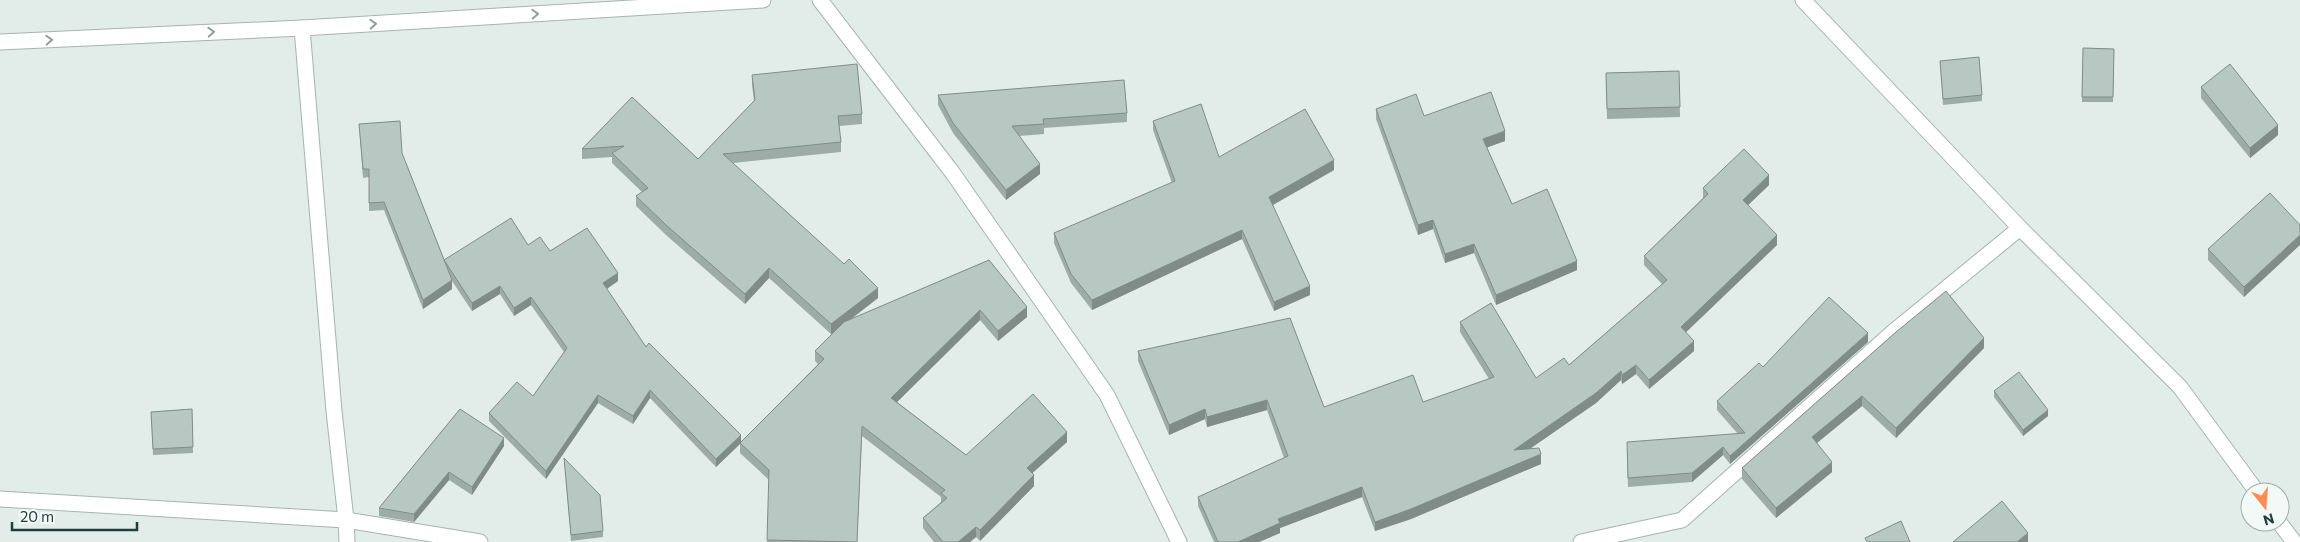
<svg xmlns="http://www.w3.org/2000/svg" width="2300" height="542" font-family="Commissioner,sans-serif">
<rect width="100%" height="100%" fill="#e2ede9"/>
<g fill="none" stroke-linecap="round" stroke-linejoin="round">
<g stroke="#a4b5b1" stroke-width="17">
<g id="minor">
<polyline points="820,0 952,172 1107,395 1179,542"/>
<polyline points="1803,0 2020,228 2180,387 2257,492"/>
<polyline points="302,28 334,411 346,520 480,542"/>
<polyline points="0,499 346,520 347,542"/>
<polyline points="2279,522 2294,542"/>
<polyline points="1581,542 1682,520 1893,332 2020,228"/>
</g>
</g>
<g stroke="#a4b5b1" stroke-width="17">
<polyline id="tertiary" points="0,42 302,28 763,0"/>
</g>
<use href="#minor" stroke="#fff" stroke-width="15"/>
<use href="#tertiary" stroke="#fff" stroke-width="15"/>
</g>
<g fill="#9daca7">
<polygon points="2083,48 2114,49 2113,102 2082,102"/>
<polygon points="1940,61 1982,95 1982,101 1943,105"/>
<polygon points="1679,71 1680,117 1607,119 1606,73"/>
<polygon points="752,75 862,114 862,124 839,126 841,142 841,152 733,163 878,298 850,320 989,260 1027,317 998,341 980,320 897,402 966,455 1067,442 1032,473 1034,486 980,541 976,537 970,542 934,542 923,528 923,518 941,502 941,497 862,436 857,542 767,542 769,480 740,453 740,444 716,467 650,398 633,424 598,403 546,479 489,421 489,413 533,396 564,352 531,305 514,316 500,294 472,311 452,281 452,289 423,309 384,210 369,211 369,177 363,178 359,124 402,153 444,260 528,245 550,251 618,281 607,289 646,347 741,442 818,364 815,361 815,351 836,330 831,334 769,278 745,304 666,235 636,206 636,196 642,192 612,163 612,157 582,159 582,149 632,97 698,159 754,101 752,85"/>
<polygon points="2201,87 2278,135 2250,158 2201,98"/>
<polygon points="938,95 1127,113 1127,122 1044,128 1044,134 1019,136 1040,174 1006,200 953,133 938,105"/>
<polygon points="1376,109 1424,116 1505,141 1487,147 1512,204 1577,270 1496,305 1474,253 1445,263 1433,229 1418,235 1376,119"/>
<polygon points="1153,121 1219,157 1334,170 1273,205 1310,295 1274,311 1242,239 1092,310 1071,283 1054,243 1054,233 1172,183 1153,130"/>
<polygon points="1769,185 1748,205 1777,245 1686,332 1694,351 1649,389 1636,374 1622,384 1621,380 1596,403 1529,449 1541,464 1411,519 1375,531 1362,497 1280,528 1280,533 1259,542 1214,542 1198,506 1198,497 1284,458 1267,410 1207,427 1205,419 1169,435 1138,361 1138,351 1324,407 1423,402 1489,379 1460,332 1460,322 1536,378 1569,365 1662,284 1644,265 1644,256 1703,198 1703,188"/>
<polygon points="2300,225 2244,297 2208,260 2208,249"/>
<polygon points="1896,332 1984,348 1896,438 1862,406 1817,443 1832,472 1776,518 1742,479 1742,468"/>
<polygon points="1868,342 1730,464 1723,455 1692,482 1628,487 1627,451 1738,434 1717,410 1717,401 1763,367"/>
<polygon points="1994,391 2048,416 2023,436 1994,397"/>
<polygon points="192,409 193,453 153,455 151,412"/>
<polygon points="460,409 504,446 472,495 449,480 414,522 379,516 379,508"/>
<polygon points="564,458 603,531 603,537 571,541"/>
</g>
<g fill="#808c88">
<polygon points="2278,125 2278,135 2250,158 2250,148"/>
<polygon points="1505,131 1505,141 1483,149 1483,139"/>
<polygon points="1334,160 1334,170 1269,207 1269,197"/>
<polygon points="1040,164 1040,174 1006,200 1006,190"/>
<polygon points="1769,175 1769,185 1743,210 1743,200"/>
<polygon points="1433,220 1433,229 1418,235 1418,225"/>
<polygon points="1242,230 1242,239 1092,310 1092,300"/>
<polygon points="1777,235 1777,245 1681,337 1681,327"/>
<polygon points="2300,235 2300,245 2244,297 2244,287"/>
<polygon points="1474,244 1474,253 1445,263 1445,254"/>
<polygon points="1577,261 1577,270 1496,305 1496,295"/>
<polygon points="769,268 769,278 745,304 745,294"/>
<polygon points="618,273 618,281 603,291 603,283"/>
<polygon points="452,280 452,289 423,309 423,300"/>
<polygon points="500,286 500,294 472,311 472,303"/>
<polygon points="1310,286 1310,295 1274,311 1274,302"/>
<polygon points="878,288 878,298 831,334 831,324"/>
<polygon points="531,297 531,305 514,316 514,308"/>
<polygon points="1027,307 1027,317 998,341 998,331"/>
<polygon points="980,310 980,320 891,408 891,398"/>
<polygon points="1868,333 1868,342 1730,464 1730,456"/>
<polygon points="1984,338 1984,348 1896,438 1896,428"/>
<polygon points="1694,341 1694,351 1649,389 1649,380"/>
<polygon points="1636,365 1636,374 1622,384 1622,375"/>
<polygon points="1621,371 1621,380 1596,403 1514,460 1514,450"/>
<polygon points="650,390 650,398 633,424 633,416"/>
<polygon points="598,395 598,403 546,479 546,471"/>
<polygon points="1862,396 1862,406 1812,447 1812,437"/>
<polygon points="1267,400 1267,410 1207,427 1207,417"/>
<polygon points="1205,409 1205,419 1169,435 1169,425"/>
<polygon points="2048,410 2048,416 2023,436 2023,430"/>
<polygon points="1067,432 1067,442 1027,478 1027,468"/>
<polygon points="741,435 741,443 716,467 716,459"/>
<polygon points="504,438 504,446 472,495 472,487"/>
<polygon points="1723,447 1723,455 1692,482 1692,473"/>
<polygon points="1541,454 1541,464 1411,519 1375,531 1375,522"/>
<polygon points="1832,462 1832,472 1776,518 1776,508"/>
<polygon points="449,472 449,480 414,522 414,514"/>
<polygon points="1034,475 1034,486 980,541 980,530"/>
<polygon points="1362,487 1362,497 1280,528 1280,533 1259,542 1238,542 1278,519"/>
<polygon points="976,527 976,537 970,542 958,542"/>
<polygon points="2028,533 2028,542 2017,542"/>
</g>
<g fill="#b7c8c2" stroke="#808c88">
<polygon points="2083,48 2114,49 2113,97 2082,97"/>
<polygon points="1979,57 1982,95 1943,99 1940,61"/>
<polygon points="857,64 862,114 838,116 841,142 723,154 844,264 849,259 878,288 831,324 769,268 745,294 666,225 636,196 648,188 612,153 624,146 582,149 632,97 698,159 755,100 752,75"/>
<polygon points="2230,64 2278,125 2250,148 2201,87"/>
<polygon points="1679,71 1680,107 1607,109 1606,73"/>
<polygon points="1124,80 1127,113 1043,119 1044,124 1012,126 1040,164 1006,190 953,123 938,95"/>
<polygon points="1491,92 1505,131 1483,139 1512,204 1547,189 1577,261 1496,295 1474,244 1445,254 1433,220 1418,225 1376,109 1416,94 1424,116"/>
<polygon points="1201,104 1219,157 1305,109 1334,160 1269,197 1310,286 1274,302 1242,230 1092,300 1071,274 1054,233 1175,181 1153,121"/>
<polygon points="400,121 402,153 452,280 423,300 384,202 369,203 369,169 363,169 359,124"/>
<polygon points="1744,149 1769,175 1743,200 1777,235 1681,327 1694,341 1649,380 1636,365 1622,375 1621,371 1596,393 1514,450 1539,448 1541,454 1411,509 1375,522 1362,487 1278,519 1280,523 1238,542 1218,542 1198,497 1288,456 1267,400 1207,417 1205,409 1169,425 1138,351 1290,318 1324,407 1413,375 1423,402 1494,377 1460,322 1491,303 1536,378 1564,358 1569,365 1667,280 1644,256 1708,194 1703,188"/>
<polygon points="2270,193 2300,225 2300,235 2244,287 2208,249"/>
<polygon points="511,218 528,245 540,237 550,251 587,228 618,273 603,283 646,347 649,343 741,435 716,459 650,390 633,416 598,395 546,471 489,413 517,382 533,396 567,348 531,297 514,308 500,286 472,303 444,260"/>
<polygon points="989,260 1027,307 998,331 980,310 891,398 966,455 1033,394 1067,432 1027,468 1034,475 980,530 976,527 958,542 943,542 923,518 947,498 941,493 945,490 862,426 857,542 767,540 769,470 740,443 824,359 815,351 844,322"/>
<polygon points="1946,291 1984,338 1896,428 1862,396 1812,437 1832,462 1776,508 1742,468 1896,332"/>
<polygon points="1829,297 1868,333 1730,456 1723,447 1692,473 1628,478 1627,442 1745,433 1717,401 1759,363 1763,367"/>
<polygon points="2019,372 2048,410 2023,430 1994,391"/>
<polygon points="192,409 193,447 153,449 151,412"/>
<polygon points="460,409 504,438 472,487 449,472 414,514 379,508"/>
<polygon points="564,458 600,495 603,531 571,535"/>
<polygon points="2002,501 2028,533 2017,542 1953,542"/>
<polygon points="1901,521 1910,542 1867,542 1865,538"/>
</g>
<defs><path id="oneway-chevron" d="M-2-3.5L2.5 0L-2 3.5" fill="none" stroke-width="1.6" stroke-linecap="round" stroke-linejoin="round" transform="scale(1.25)"/></defs>
<g stroke="#909f9c">
<use href="#oneway-chevron" transform="translate(535 14) rotate(-3)"/>
<use href="#oneway-chevron" transform="translate(373 24) rotate(-3)"/>
<use href="#oneway-chevron" transform="translate(211 32) rotate(-3)"/>
<use href="#oneway-chevron" transform="translate(49 40) rotate(-3)"/>
</g>
<g transform="translate(2265 507) rotate(163)"><circle r="24" fill="#f3f9f7" stroke="#9fafab"/>
<path d="M0-4L9 19L0 12L-9 19Z" fill="#f98d54"/>
<text y="-8" font-size="14" font-weight="bold" text-anchor="middle" fill="#213f3a">N</text>
</g>
<path d="M12 522v8h125v-8" fill="none" stroke="#213f3a" stroke-width="2.5"/>
<text x="20" y="522" font-size="15" fill="#213f3a" stroke="#f3f9f7" stroke-width="4" paint-order="stroke">20 m</text>
</svg>
